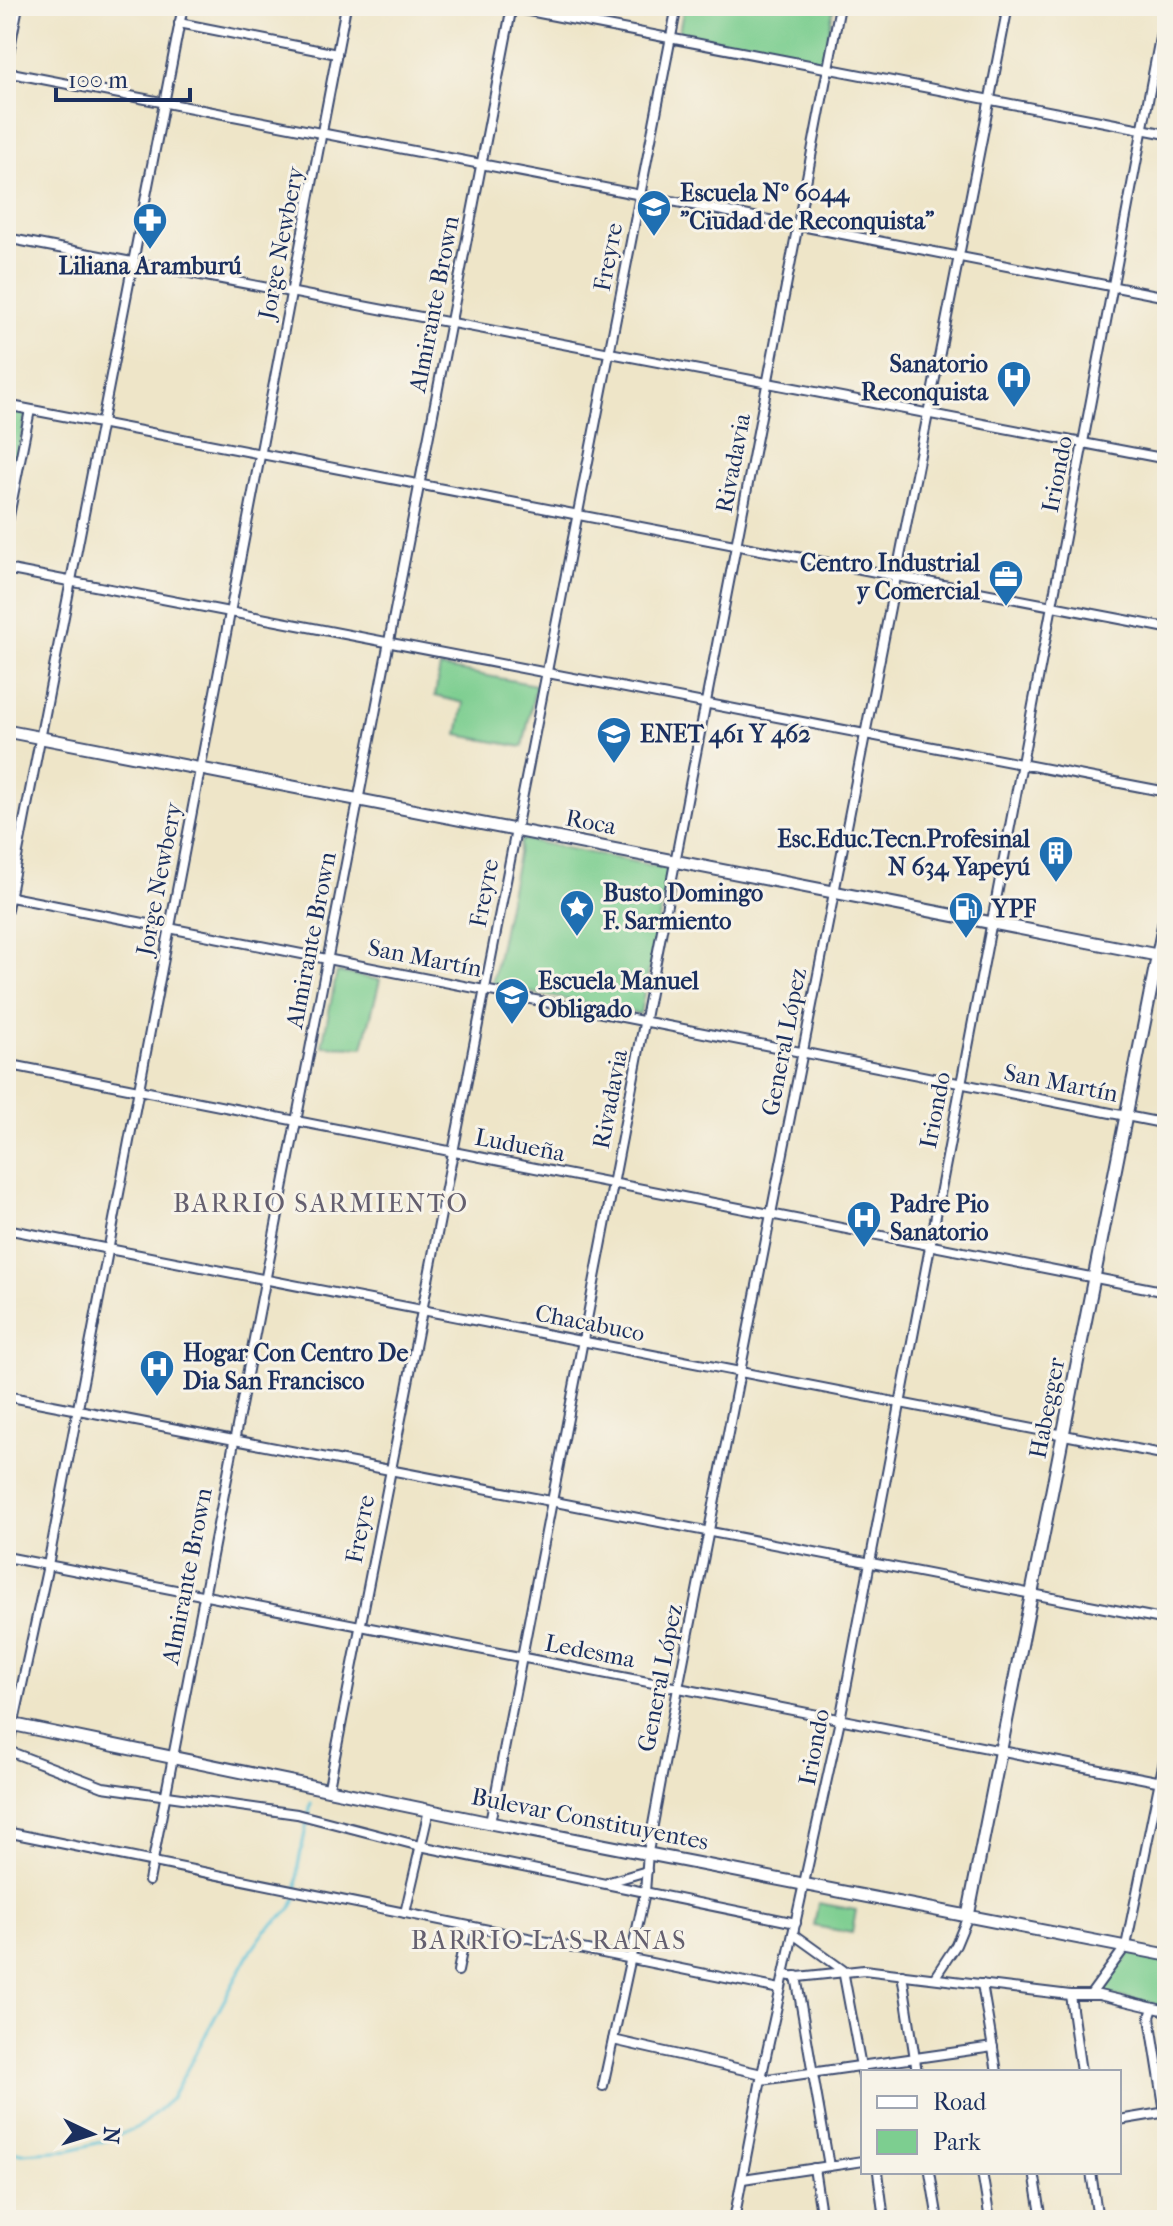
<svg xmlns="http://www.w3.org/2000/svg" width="1173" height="2226" font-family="'IM FELL French Canon',serif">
<rect width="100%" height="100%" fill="#f7f3e8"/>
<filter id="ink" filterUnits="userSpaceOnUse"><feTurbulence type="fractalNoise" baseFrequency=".0125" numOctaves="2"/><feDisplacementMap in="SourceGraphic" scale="16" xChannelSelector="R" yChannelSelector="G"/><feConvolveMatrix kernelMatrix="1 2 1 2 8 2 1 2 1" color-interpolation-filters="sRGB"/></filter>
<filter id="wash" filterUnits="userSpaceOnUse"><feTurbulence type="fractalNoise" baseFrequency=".006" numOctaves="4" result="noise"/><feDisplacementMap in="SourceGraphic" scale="32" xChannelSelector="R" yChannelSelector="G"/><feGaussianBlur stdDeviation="1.8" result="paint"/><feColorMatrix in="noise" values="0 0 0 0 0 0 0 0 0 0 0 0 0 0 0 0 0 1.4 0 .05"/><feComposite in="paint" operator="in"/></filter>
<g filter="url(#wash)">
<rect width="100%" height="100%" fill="#eee5c8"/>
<g fill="#7dce90" stroke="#4c7e77" stroke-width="2">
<polygon points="684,6 834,6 823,61 679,32"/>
<polygon points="6,410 26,414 6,511"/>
<polygon points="440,667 536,685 523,747 458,735 464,703 435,696"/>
<polygon points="521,839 669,869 640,1014 492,985"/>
<polygon points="337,972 380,980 363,1047 322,1046"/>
<polygon points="818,1903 856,1910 852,1933 814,1926"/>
<polygon points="1130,1953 1167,1960 1167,2007 1101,1993"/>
</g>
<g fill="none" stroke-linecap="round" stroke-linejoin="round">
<polyline stroke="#5ac1d7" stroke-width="3" points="6,2150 22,2153 70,2150 108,2140 140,2126 171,2099 249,1954 266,1930 291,1909 297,1897 298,1866 311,1804"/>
</g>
</g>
<g filter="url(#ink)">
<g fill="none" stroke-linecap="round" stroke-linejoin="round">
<g stroke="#3b4a6e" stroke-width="12">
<g id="street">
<polyline points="503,6 1167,134"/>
<polyline points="179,23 337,54"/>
<polyline points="6,68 18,6"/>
<polyline points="6,72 1167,297"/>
<polyline points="6,238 1167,459"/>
<polyline points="6,405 1167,628"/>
<polyline points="6,531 30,410"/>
<polyline points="6,569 1167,792"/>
<polyline points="6,896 1167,1124"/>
<polyline points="6,914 183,6"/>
<polyline points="6,1064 1167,1292"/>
<polyline points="6,1229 1167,1455"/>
<polyline points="6,1396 1167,1620"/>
<polyline points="6,1557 1167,1783"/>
<polyline points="6,1750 103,1787 297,1814 420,1846 796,1923"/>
<polyline points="6,1759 48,1565 346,6"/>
<polyline points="329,1787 677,6"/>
<polyline points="490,1823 840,6"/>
<polyline points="6,1832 780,1989"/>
<polyline points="149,1881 512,6"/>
<polyline points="609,1882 647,1871"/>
<polyline points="405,1913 429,1810"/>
<polyline points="793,1934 843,1970 863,2077"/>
<polyline points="458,1971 467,1927"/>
<polyline points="902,1974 917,2072"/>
<polyline points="784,1975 798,1977 864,1970 1070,1995 1099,1995 1167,2011"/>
<polyline points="796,1976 829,2166"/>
<polyline points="935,1977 956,1945 968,1916"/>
<polyline points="982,1984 997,2072"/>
<polyline points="1091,1994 1126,1946 1167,1746"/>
<polyline points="1070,1995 1081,2072"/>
<polyline points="1153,2008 1150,2017 1165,2112"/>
<polyline points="613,2040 762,2074"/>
<polyline points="761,2080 993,2047"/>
<polyline points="603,2086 645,1892 648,1852 678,1688 1008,6"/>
<polyline points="1119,2120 1167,2112"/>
<polyline points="814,2168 822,2220"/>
<polyline points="878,2172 884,2220"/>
<polyline points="930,2172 938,2220"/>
<polyline points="982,2172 990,2220"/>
<polyline points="1034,2172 1042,2220"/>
<polyline points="1091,2172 1098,2220"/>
<polyline points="743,2179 863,2161"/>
<polyline points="734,2220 762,2074 840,1720 1166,6"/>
<polyline points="1162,2220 1167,2216"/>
</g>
</g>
<g stroke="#3b4a6e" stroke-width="15">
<g id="secondary">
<polyline points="6,731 1167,957"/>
<polyline points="6,1723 490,1823 1167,1955"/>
<polyline points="968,1916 1167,908"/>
</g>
</g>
<use href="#street" stroke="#fff" stroke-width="8"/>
<use href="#secondary" stroke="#fff" stroke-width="11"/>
</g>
</g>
<defs>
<g id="school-pin" transform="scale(1.8)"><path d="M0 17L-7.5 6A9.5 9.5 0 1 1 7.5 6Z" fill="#1f6fb2" stroke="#f7f3e8"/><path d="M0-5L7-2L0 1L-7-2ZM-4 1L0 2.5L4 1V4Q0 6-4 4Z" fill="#fff"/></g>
<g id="pharmacy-pin" transform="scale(1.8)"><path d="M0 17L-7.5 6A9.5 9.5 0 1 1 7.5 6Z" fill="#1f6fb2" stroke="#f7f3e8"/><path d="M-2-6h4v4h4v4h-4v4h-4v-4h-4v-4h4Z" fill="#fff"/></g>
<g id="hospital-pin" transform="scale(1.8)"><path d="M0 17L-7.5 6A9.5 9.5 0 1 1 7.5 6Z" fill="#1f6fb2" stroke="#f7f3e8"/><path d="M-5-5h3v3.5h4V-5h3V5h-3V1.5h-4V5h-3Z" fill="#fff"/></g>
<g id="office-pin" transform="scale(1.8)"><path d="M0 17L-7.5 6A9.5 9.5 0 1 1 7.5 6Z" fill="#1f6fb2" stroke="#f7f3e8"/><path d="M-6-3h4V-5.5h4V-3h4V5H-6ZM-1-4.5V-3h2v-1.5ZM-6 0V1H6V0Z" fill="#fff"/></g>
<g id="building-pin" transform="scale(1.8)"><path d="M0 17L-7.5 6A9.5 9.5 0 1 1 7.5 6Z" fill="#1f6fb2" stroke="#f7f3e8"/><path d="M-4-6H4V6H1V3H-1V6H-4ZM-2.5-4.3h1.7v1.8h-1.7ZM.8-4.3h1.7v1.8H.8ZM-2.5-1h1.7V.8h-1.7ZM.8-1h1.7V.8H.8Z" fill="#fff"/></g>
<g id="sight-pin" transform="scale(1.8)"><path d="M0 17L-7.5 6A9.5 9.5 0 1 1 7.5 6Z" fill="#1f6fb2" stroke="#f7f3e8"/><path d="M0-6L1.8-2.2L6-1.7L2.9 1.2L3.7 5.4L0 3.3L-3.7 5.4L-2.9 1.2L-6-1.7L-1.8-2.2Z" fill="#fff"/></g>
<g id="fuel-pin" transform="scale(1.8)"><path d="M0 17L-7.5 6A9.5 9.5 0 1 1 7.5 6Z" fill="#1f6fb2" stroke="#f7f3e8"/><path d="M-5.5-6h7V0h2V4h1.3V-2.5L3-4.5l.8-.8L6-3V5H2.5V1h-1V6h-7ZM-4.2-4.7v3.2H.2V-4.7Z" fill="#fff"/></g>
</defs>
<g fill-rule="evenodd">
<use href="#school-pin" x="654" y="207"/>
<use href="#pharmacy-pin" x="150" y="220"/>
<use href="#hospital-pin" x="1014" y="378"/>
<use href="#office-pin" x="1006" y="577"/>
<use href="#school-pin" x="614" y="734"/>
<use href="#building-pin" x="1056" y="853"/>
<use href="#sight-pin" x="577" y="907"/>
<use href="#fuel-pin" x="966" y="909"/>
<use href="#school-pin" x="512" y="995"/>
<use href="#hospital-pin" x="864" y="1218"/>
<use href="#hospital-pin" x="157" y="1367"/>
</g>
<g text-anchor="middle" stroke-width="6" stroke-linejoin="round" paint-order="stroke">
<g font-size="24" font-weight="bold" fill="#1b2f5e" stroke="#f7f3e8" text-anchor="start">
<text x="680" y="201">Escuela Nº 6044<tspan x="680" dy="28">"Ciudad de Reconquista"</tspan></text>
<text x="150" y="274" text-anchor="middle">Liliana Aramburú</text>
<text x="988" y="372" text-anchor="end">Sanatorio<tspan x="988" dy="28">Reconquista</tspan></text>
<text x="980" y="571" text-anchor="end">Centro Industrial<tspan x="980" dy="28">y Comercial</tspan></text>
<text x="640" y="742">ENET 461 Y 462</text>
<text x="1030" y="847" text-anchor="end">Esc.Educ.Tecn.Profesinal<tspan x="1030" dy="28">N 634 Yapeyú</tspan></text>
<text x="603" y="901">Busto Domingo<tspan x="603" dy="28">F. Sarmiento</tspan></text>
<text x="992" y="917">YPF</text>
<text x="538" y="989">Escuela Manuel<tspan x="538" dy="28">Obligado</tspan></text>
<text x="890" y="1212">Padre Pio<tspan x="890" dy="28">Sanatorio</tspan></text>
<text x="183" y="1361">Hogar Con Centro De<tspan x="183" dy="28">Dia San Francisco</tspan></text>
</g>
<g font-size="24" fill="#1b2f5e" stroke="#f7f3e8">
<text transform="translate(281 243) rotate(-79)" y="8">Jorge Newbery</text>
<text transform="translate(608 257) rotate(-79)" y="8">Freyre</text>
<text transform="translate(434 304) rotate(-79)" y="8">Almirante Brown</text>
<text transform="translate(733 463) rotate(-79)" y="8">Rivadavia</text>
<text transform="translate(1057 474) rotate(-79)" y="8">Iriondo</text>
<text transform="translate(591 822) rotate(11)" y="8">Roca</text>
<text transform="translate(159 879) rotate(-79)" y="8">Jorge Newbery</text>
<text transform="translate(484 893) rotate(-79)" y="8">Freyre</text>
<text transform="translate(311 940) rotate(-79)" y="8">Almirante Brown</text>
<text transform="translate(425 958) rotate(11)" y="8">San Martín</text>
<text transform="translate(784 1042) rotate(-79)" y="8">General López</text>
<text transform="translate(1061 1083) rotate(11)" y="8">San Martín</text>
<text transform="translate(610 1099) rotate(-79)" y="8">Rivadavia</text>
<text transform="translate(935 1110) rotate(-79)" y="8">Iriondo</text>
<text transform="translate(520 1145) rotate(11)" y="8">Ludueña</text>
<text transform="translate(590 1323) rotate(11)" y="8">Chacabuco</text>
<text transform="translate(1047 1408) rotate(-79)" y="8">Habegger</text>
<text transform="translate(360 1529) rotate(-79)" y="8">Freyre</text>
<text transform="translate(187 1576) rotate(-79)" y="8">Almirante Brown</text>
<text transform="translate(590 1651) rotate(11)" y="8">Ledesma</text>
<text transform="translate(660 1678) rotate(-79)" y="8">General López</text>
<text transform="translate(814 1747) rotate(-79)" y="8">Iriondo</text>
<text transform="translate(590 1819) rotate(11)" y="8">Bulevar Constituyentes</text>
</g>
<g font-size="26" letter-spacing="2" fill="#645f6f" stroke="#f7f3e8">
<text x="321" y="1212">BARRIO SARMIENTO</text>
<text x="549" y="1949">BARRIO LAS RANAS</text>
</g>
</g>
<rect width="1173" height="2226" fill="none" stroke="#f7f3e8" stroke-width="32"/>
<rect x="861" y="2070" width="260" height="104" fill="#f7f3e8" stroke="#9fa5b1" stroke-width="2"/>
<rect x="877" y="2096" width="40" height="12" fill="#ffffff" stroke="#9fa5b1" stroke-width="2"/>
<text x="933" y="2110" font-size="24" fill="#1b2f5e">Road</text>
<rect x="877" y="2130" width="40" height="24" fill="#7dce90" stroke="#9fa5b1" stroke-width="2"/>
<text x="933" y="2150" font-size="24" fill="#1b2f5e">Park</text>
<g transform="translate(92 2134) rotate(94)" stroke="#f7f3e8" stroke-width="6" paint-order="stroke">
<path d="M0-6L14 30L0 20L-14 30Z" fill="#1b2f5e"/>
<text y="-12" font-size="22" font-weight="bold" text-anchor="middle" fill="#1b2f5e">N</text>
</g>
<path d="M56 88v12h134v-12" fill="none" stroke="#1b2f5e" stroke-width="4"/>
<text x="68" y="88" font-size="24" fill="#1b2f5e" stroke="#f7f3e8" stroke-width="6" paint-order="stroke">100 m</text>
</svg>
